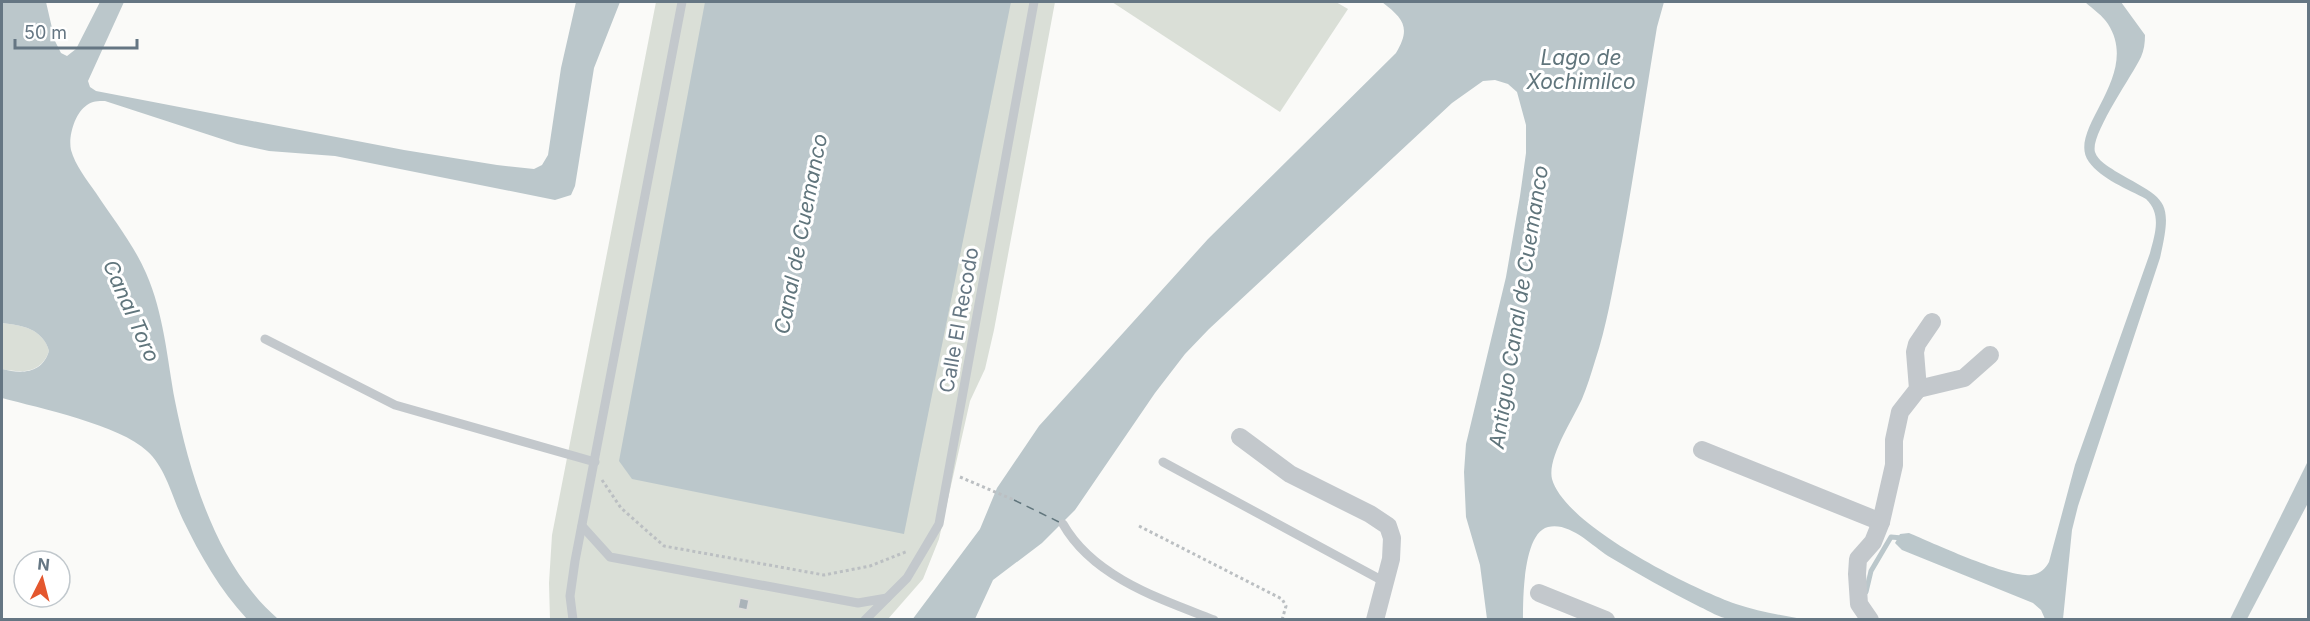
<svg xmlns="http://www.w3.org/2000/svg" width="2310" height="621" font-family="Inter,sans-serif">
<rect width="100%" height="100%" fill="#fafaf8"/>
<g fill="#dadfd7">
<polygon points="656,2 1055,2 994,330 985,369 970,401 939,539 923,579 888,619 550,620 549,583 552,535"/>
<polygon points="1112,2 1336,2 1348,9 1280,112"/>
<path d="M2,323C22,325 43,329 49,351C41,374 21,373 2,369Z"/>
</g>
<g fill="#bbc7cb">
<path d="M2,2H46L55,41L61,53L67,56L76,49L100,2H124L88,81L90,87L96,91L404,150L497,165L534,169L542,165L548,155L561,68L576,2H620L594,68L575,186L571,195L555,200L335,156L269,151L237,144L105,101C98,101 92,101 87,105C75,113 68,136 71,150C75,165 87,180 96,193C113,219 134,245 146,273C164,314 167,358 175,401C188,466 210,541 253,593C260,602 269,611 278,619H247C220,590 200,555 183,520C172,497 166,468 147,451C120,425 39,408 2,398V369C21,374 42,374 49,351C43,329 22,325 2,323Z"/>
<polygon points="705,2 1011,2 904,534 632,479 619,461"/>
<path d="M1382,2H1664L1657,27C1645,98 1635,170 1622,241C1614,281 1608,322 1595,361C1591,374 1587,387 1582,399C1573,419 1547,458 1552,479C1565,526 1691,588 1736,604C1757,611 1780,615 1802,619C1779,619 1752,621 1729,619C1720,618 1709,611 1700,607C1668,591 1638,574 1608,556C1591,545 1570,522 1548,527C1523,533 1523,599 1523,619H1487L1480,565L1466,517L1464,472L1466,444L1506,277L1520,196L1526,153V125L1517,92L1508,84L1495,80L1483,81L1452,103L1209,329L1185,354L1155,393L1075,510L1042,543L993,580L975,619L912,620L980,529L997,488L1039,426L1208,239L1396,53C1411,28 1404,19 1382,2Z"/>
<path d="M2085,2H2121L2145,35C2145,43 2144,50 2141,57C2132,76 2090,135 2095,152C2098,161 2108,166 2115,171C2165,200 2174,197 2160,258L2078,506L2072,530L2063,619H2045L2041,610L2033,603L1902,550L1895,543L1900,534L1909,533C1933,543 2008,578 2031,575C2040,574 2045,569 2049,562L2075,465L2150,253C2155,234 2162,214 2146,199C2128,189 2101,179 2089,162C2065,130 2142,77 2108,24C2103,16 2093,9 2085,2Z"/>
<polygon points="2308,461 2308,503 2247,619 2230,619"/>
</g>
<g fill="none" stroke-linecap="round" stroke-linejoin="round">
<polyline stroke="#bbc7cb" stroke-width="5" points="1866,592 1871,571 1891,537 1902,538"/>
<polyline stroke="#60757c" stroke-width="1.5" stroke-dasharray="8 6" stroke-linecap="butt" points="1014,500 1059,522"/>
</g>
<polygon fill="#aab3b9" stroke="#dcdcda" stroke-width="1.5" points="740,598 749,600 747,610 738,608"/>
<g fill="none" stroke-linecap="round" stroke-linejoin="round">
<g stroke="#bbbfc2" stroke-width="3" stroke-dasharray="3 3" stroke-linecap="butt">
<polyline points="960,477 1014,500"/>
<polyline points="602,480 621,508 664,546 824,575 870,566 908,551"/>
<polyline points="1139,526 1282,599 1286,606 1282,620"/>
</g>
<g stroke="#c3c8cc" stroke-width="9">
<polyline points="265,339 395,405 595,462"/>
<polyline points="1163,462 1385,582"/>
<path d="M1063,524C1093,577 1160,599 1214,620"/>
<polyline points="582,526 610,557 858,603 887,598"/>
<polyline points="573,620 570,596 575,561 682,2"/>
<polyline points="865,620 907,578 939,524 1034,2"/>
</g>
<g stroke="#c3c8cc" stroke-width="18">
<polyline points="1918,389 1964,378 1990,355"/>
<polyline points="1240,437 1290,474 1370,514 1388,526 1392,538 1391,559 1375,620"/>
<polyline points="1702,450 1881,522"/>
<polyline points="1539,593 1606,620"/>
<polyline points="1870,620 1859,604 1857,574 1858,559 1873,542 1881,522 1894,465 1894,440 1900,412 1918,389 1915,352 1917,344 1932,322"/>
</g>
</g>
<g text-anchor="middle" stroke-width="6" stroke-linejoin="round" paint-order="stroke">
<g font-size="20" fill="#657683" stroke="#fff">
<text transform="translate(959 320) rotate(-80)" y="7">Calle El Recodo</text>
</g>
<g font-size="21" font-style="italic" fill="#60757c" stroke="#fff">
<text x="1581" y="65">Lago de<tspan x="1581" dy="24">Xochimilco</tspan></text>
<text transform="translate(801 234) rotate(-79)" y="7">Canal de Cuemanco</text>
<text transform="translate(1519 307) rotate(-81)" y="7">Antiguo Canal de Cuemanco</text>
<text transform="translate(131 311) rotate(66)" y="7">Canal Toro</text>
</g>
</g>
<rect width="2310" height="621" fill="none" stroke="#657683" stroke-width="6"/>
<g transform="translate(42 579) rotate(6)"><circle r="28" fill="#ffffff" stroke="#c1c8cd" stroke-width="1.5"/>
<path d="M0-4.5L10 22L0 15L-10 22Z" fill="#e4572e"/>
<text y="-9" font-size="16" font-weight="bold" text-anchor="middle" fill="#657683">N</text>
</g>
<path d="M15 39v9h122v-9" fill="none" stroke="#657683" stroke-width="3"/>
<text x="24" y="39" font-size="18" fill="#657683" stroke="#ffffff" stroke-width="4.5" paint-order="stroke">50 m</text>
</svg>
